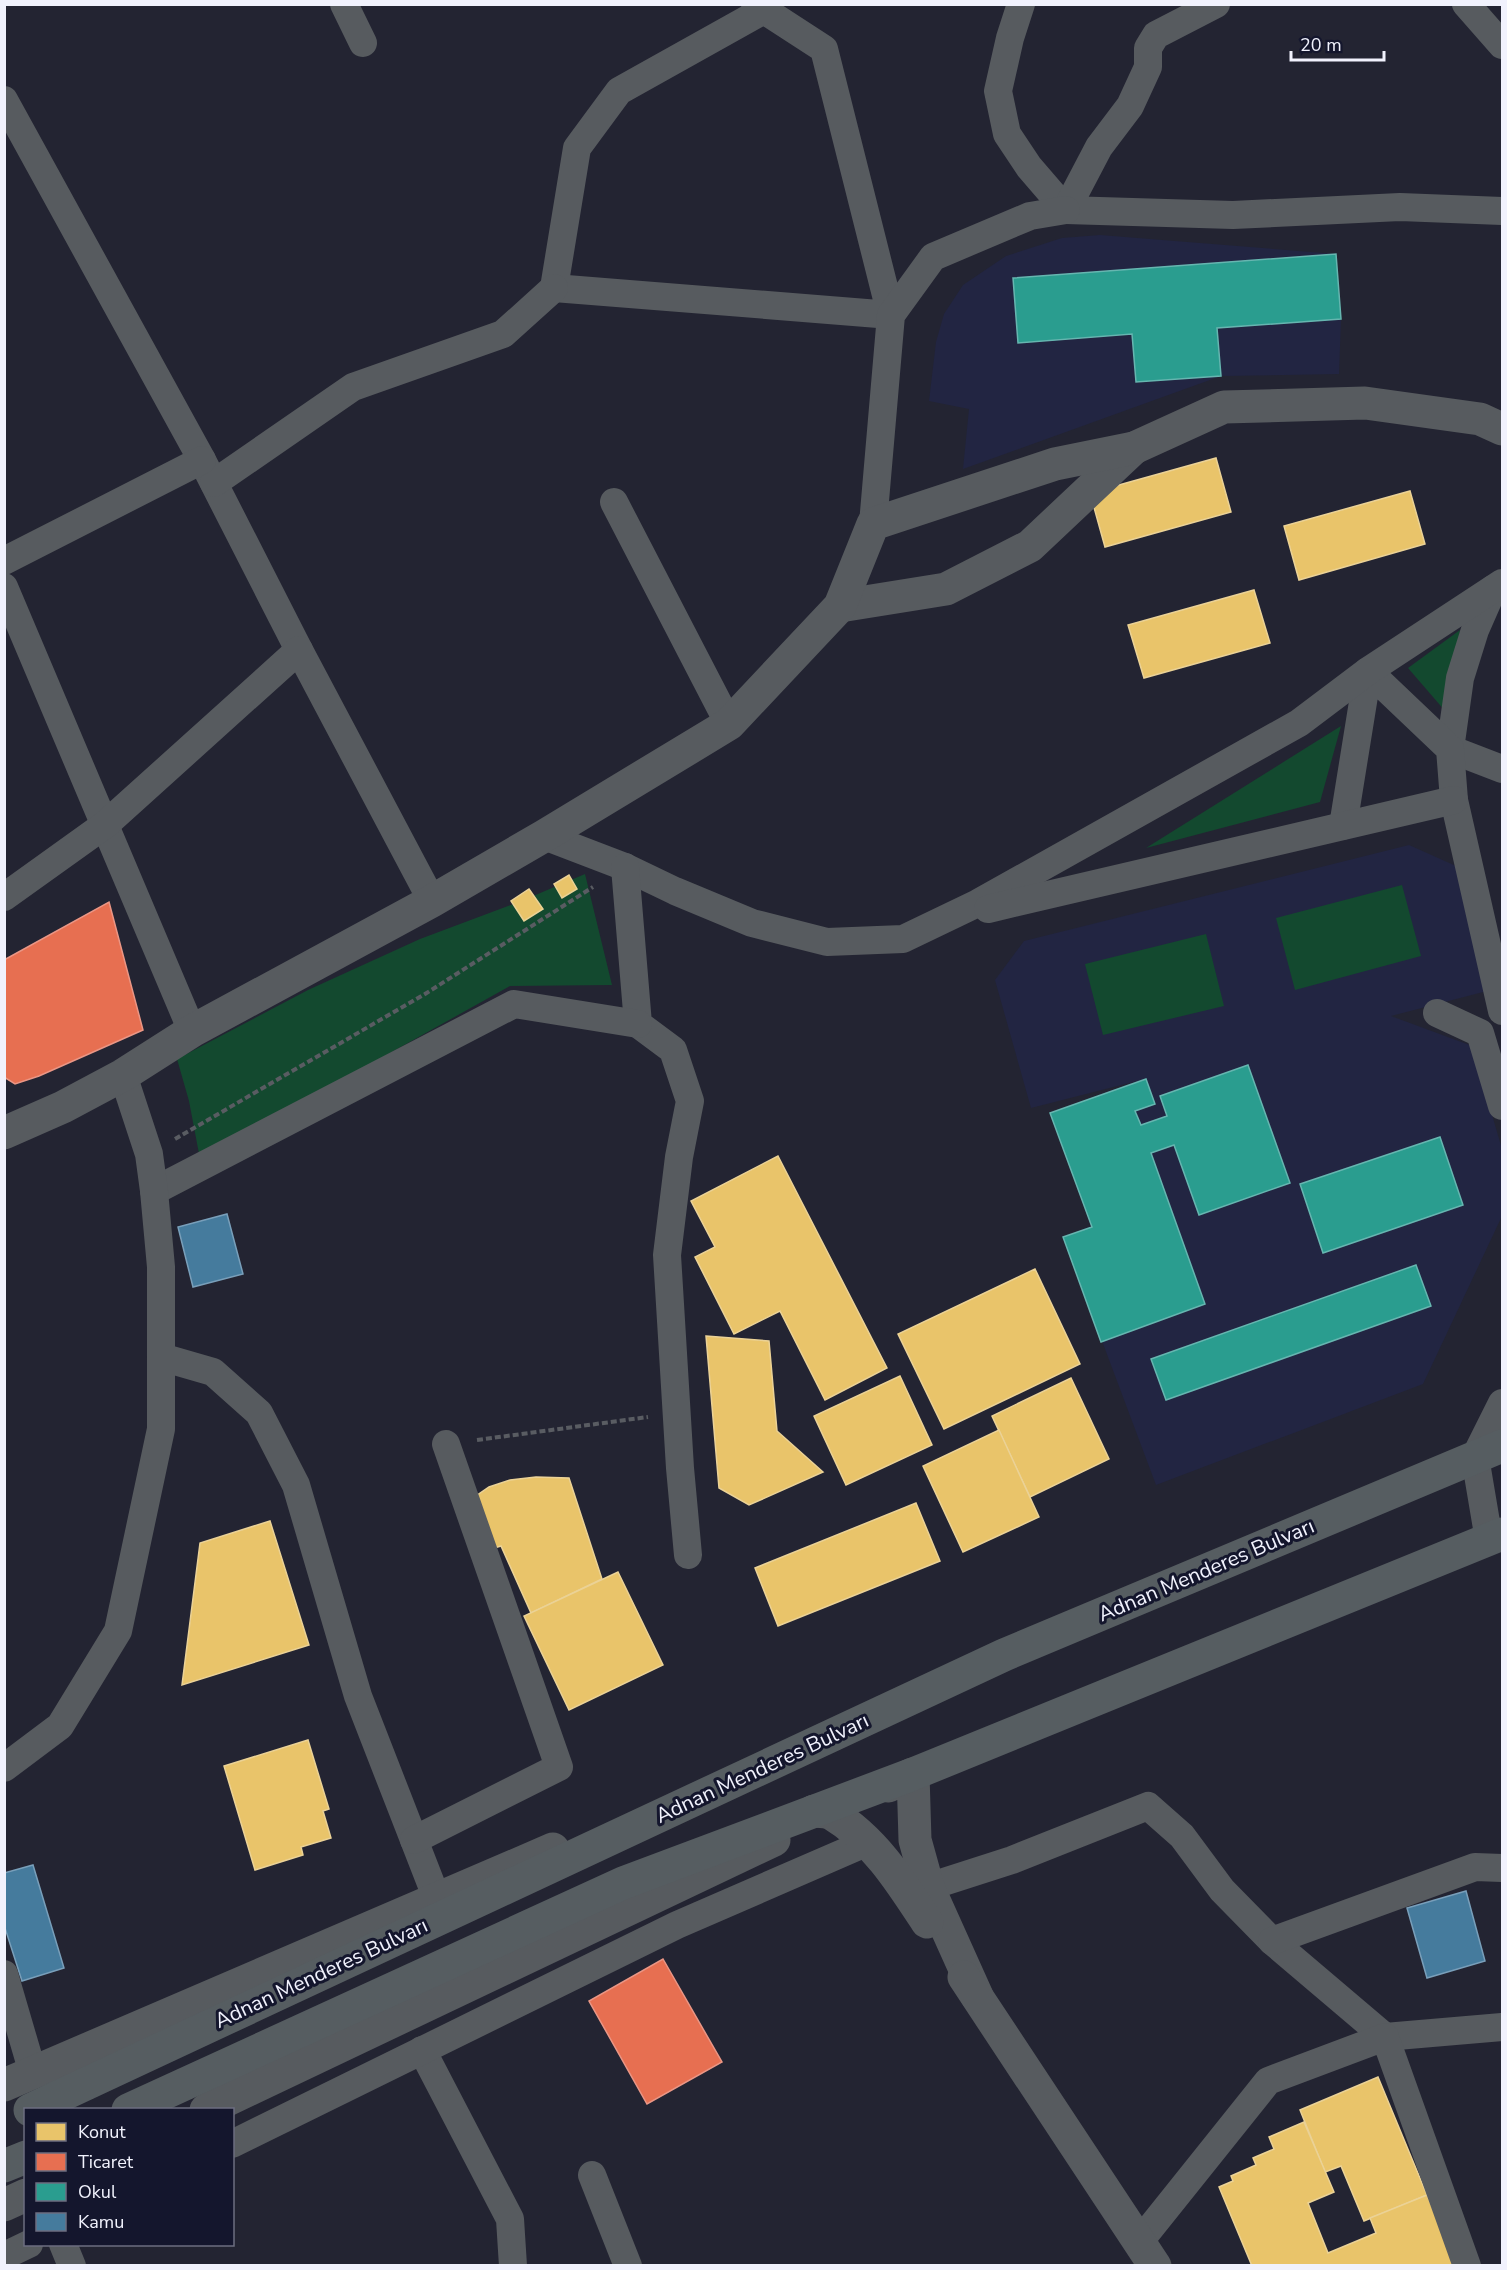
<svg xmlns="http://www.w3.org/2000/svg" width="1507" height="2270" font-family="'Nunito Sans',sans-serif">
<rect width="100%" height="100%" fill="#232432"/>
<g fill="#222542">
<polygon points="1100,235 1336,254 1341,319 1339,374 1221,376 963,469 969,409 929,401 936,342 944,314 963,285 1006,256 1062,238"/>
<polygon points="1409,845 1456,866 1487,991 1391,1016 1472,1046 1502,1149 1502,1216 1423,1384 1156,1485 1063,1237 1091,1226 1050,1113 1137,1081 1031,1108 995,980 1024,941"/>
</g>
<g fill="#13492f">
<polygon points="1460,630 1446,712 1408,668"/>
<polygon points="1341,726 1320,802 1146,848"/>
<polygon points="585,874 612,985 510,986 200,1159 189,1101 177,1059 308,990 420,939 519,902"/>
<polygon points="1402,885 1421,956 1295,990 1276,918"/>
<polygon points="1206,934 1224,1006 1103,1035 1085,964"/>
</g>
<g fill="#e9c46a" stroke="#ebd296" stroke-width="1.5">
<polygon points="1216,458 1231,512 1105,547 1090,493"/>
<polygon points="1410,491 1425,544 1299,580 1284,526"/>
<polygon points="1254,590 1270,643 1144,678 1128,625"/>
<polygon points="569,875 577,889 562,898 554,884"/>
<polygon points="529,889 543,909 524,921 511,901"/>
<polygon points="778,1156 887,1368 825,1400 780,1311 734,1334 695,1257 715,1247 691,1201"/>
<polygon points="1035,1269 1080,1364 944,1429 898,1334"/>
<polygon points="706,1336 769,1341 777,1431 823,1472 749,1505 719,1488"/>
<polygon points="900,1376 932,1445 846,1485 814,1416"/>
<polygon points="1071,1378 1109,1459 1030,1497 992,1416"/>
<polygon points="999,1430 1039,1517 963,1552 923,1466"/>
<polygon points="536,1477 569,1478 602,1579 531,1613 501,1546 494,1548 473,1498 489,1487 510,1480"/>
<polygon points="916,1503 940,1561 778,1626 755,1568"/>
<polygon points="270,1521 309,1645 182,1685 200,1543"/>
<polygon points="618,1572 663,1665 569,1710 524,1616"/>
<polygon points="308,1740 329,1809 323,1811 331,1838 301,1847 303,1855 255,1870 224,1766"/>
<polygon points="1378,2077 1427,2195 1364,2221 1341,2166 1325,2172 1300,2110"/>
<polygon points="1304,2122 1334,2192 1308,2203 1328,2253 1376,2233 1370,2218 1427,2195 1457,2266 1252,2266 1219,2187 1233,2181 1231,2176 1256,2165 1253,2158 1274,2149 1269,2137"/>
</g>
<g fill="#e76f51" stroke="#ea9685" stroke-width="1.5">
<polygon points="109,902 143,1030 39,1076 15,1084 4,1077 4,960"/>
<polygon points="663,1959 722,2062 647,2104 589,2001"/>
</g>
<g fill="#2a9d8f" stroke="#66b6b0" stroke-width="1.5">
<polygon points="1336,254 1341,319 1217,328 1221,376 1136,382 1132,334 1018,343 1013,278"/>
<polygon points="1248,1065 1290,1183 1199,1215 1174,1145 1151,1153 1205,1304 1101,1342 1063,1237 1092,1227 1050,1113 1146,1079 1155,1104 1135,1111 1141,1125 1167,1116 1160,1096"/>
<polygon points="1440,1137 1463,1205 1323,1253 1300,1184"/>
<polygon points="1416,1265 1431,1306 1166,1400 1151,1359"/>
</g>
<g fill="#457b9d" stroke="#799fba" stroke-width="1.5">
<polygon points="227,1214 243,1274 193,1287 178,1227"/>
<polygon points="33,1865 64,1968 22,1981 4,1925 4,1873"/>
<polygon points="1466,1891 1485,1961 1427,1978 1407,1908"/>
</g>
<g fill="none" stroke-linecap="round" stroke-linejoin="round">
<g stroke="#595c62" stroke-width="4" stroke-dasharray="6 3" stroke-linecap="butt">
<polyline points="175,1139 425,994 593,887"/>
<polyline points="477,1440 648,1417"/>
</g>
<g stroke="#575b5f" stroke-width="28">
<polyline points="344,4 363,43"/>
<polyline points="755,4 764,10 824,49 891,315 554,288 577,148 619,91 764,10 767,4"/>
<polyline points="1021,4 1010,38 998,91 1007,134 1029,167 1066,210"/>
<polyline points="1216,4 1156,35 1148,48 1148,67 1130,106 1099,147 1066,210 1233,215 1400,207 1502,211"/>
<polyline points="1466,4 1502,45"/>
<polyline points="4,100 202,460 299,650"/>
<polyline points="214,483 353,387 503,334 554,288"/>
<polyline points="614,502 729,724"/>
<polyline points="873,524 891,315 933,257 1030,216 1066,210"/>
<polyline points="4,561 202,460"/>
<polyline points="4,587 192,1031"/>
<polyline points="1493,589 1475,630 1460,678 1450,749 1502,769"/>
<polyline points="1343,826 1368,671 1450,749 1454,800 1502,1011"/>
<polyline points="544,836 625,867 675,891 752,923 827,942 903,939 978,903 1299,723 1368,671 1502,583"/>
<polyline points="625,867 638,1024 673,1050 690,1101 679,1157 667,1255 680,1468 688,1555"/>
<polyline points="4,897 106,824 299,650 432,901"/>
<polyline points="988,909 1454,800"/>
<polyline points="1437,1013 1480,1033 1502,1106"/>
<polyline points="154,1191 514,1004 638,1024"/>
<polyline points="161,1357 213,1372 259,1413 296,1485 358,1696 437,1899"/>
<polyline points="1489,1540 1475,1457 1502,1403"/>
<polyline points="4,1768 60,1726 118,1631 161,1429 161,1267 154,1191 149,1154 123,1075"/>
<polyline points="414,1840 559,1767 446,1444"/>
<polyline points="928,1887 1012,1860 1148,1806 1182,1836 1222,1890 1272,1941 1385,2037 1502,2027"/>
<polyline points="1272,1941 1475,1867 1502,1868"/>
<polyline points="4,1974 33,2073"/>
<polyline points="422,2050 510,2219 513,2266"/>
<polyline points="232,2144 677,1925 868,1842"/>
<polyline points="592,2175 628,2266"/>
<polyline points="1140,2241 1268,2081 1385,2037 1467,2266"/>
<polyline points="63,2244 72,2266"/>
<polyline points="4,2256 29,2244"/>
</g>
<g stroke="#575b5f" stroke-width="33">
<polyline points="840,606 946,589 1030,546 1134,448"/>
<polyline points="4,1133 63,1107 123,1075 192,1031 432,901 544,836 729,724 840,606 873,524 1055,464 1134,448 1224,407 1365,403 1480,419 1502,429"/>
<polyline points="888,1786 913,1774 915,1840 928,1887 977,1996"/>
<path d="M814,1811C820,1812 828,1811 832,1814C874,1839 901,1882 927,1922"/>
<polyline points="964,1977 1155,2266"/>
<polyline points="4,2085 553,1849"/>
<polyline points="206,2110 774,1840"/>
<polyline points="4,2205 26,2195"/>
</g>
<g stroke="#565d61" stroke-width="33">
<polyline points="30,2110 1004,1655 1502,1446"/>
<polyline points="128,2110 623,1883 913,1774 1502,1534"/>
<polyline points="4,2166 26,2157"/>
</g>
</g>
<g text-anchor="middle" stroke-width="6" stroke-linejoin="round" paint-order="stroke">
<g font-size="21" fill="#f1f2fd" stroke="#14162d">
<text transform="translate(1206 1570) rotate(-23)" y="7">Adnan Menderes Bulvarı</text>
<text transform="translate(762 1768) rotate(-25)" y="7">Adnan Menderes Bulvarı</text>
<text transform="translate(321 1973) rotate(-25)" y="7">Adnan Menderes Bulvarı</text>
</g>
</g>
<rect width="1507" height="2270" fill="none" stroke="#f1f2fd" stroke-width="12"/>
<rect x="24" y="2108" width="210" height="138" fill="#14162d" stroke="#6c6e80" stroke-width="1.5"/>
<rect x="36" y="2123" width="30" height="18" fill="#e9c46a" stroke="#6c6e80" stroke-width="1.5"/>
<text x="78" y="2138" font-size="18" fill="#f1f2fd">Konut</text>
<rect x="36" y="2153" width="30" height="18" fill="#e76f51" stroke="#6c6e80" stroke-width="1.5"/>
<text x="78" y="2168" font-size="18" fill="#f1f2fd">Ticaret</text>
<rect x="36" y="2183" width="30" height="18" fill="#2a9d8f" stroke="#6c6e80" stroke-width="1.5"/>
<text x="78" y="2198" font-size="18" fill="#f1f2fd">Okul</text>
<rect x="36" y="2213" width="30" height="18" fill="#457b9d" stroke="#6c6e80" stroke-width="1.5"/>
<text x="78" y="2228" font-size="18" fill="#f1f2fd">Kamu</text>
<path d="M1291 51v9h93v-9" fill="none" stroke="#f1f2fd" stroke-width="3"/>
<text x="1300" y="51" font-size="18" fill="#f1f2fd" stroke="#14162d" stroke-width="4.5" paint-order="stroke">20 m</text>
</svg>
